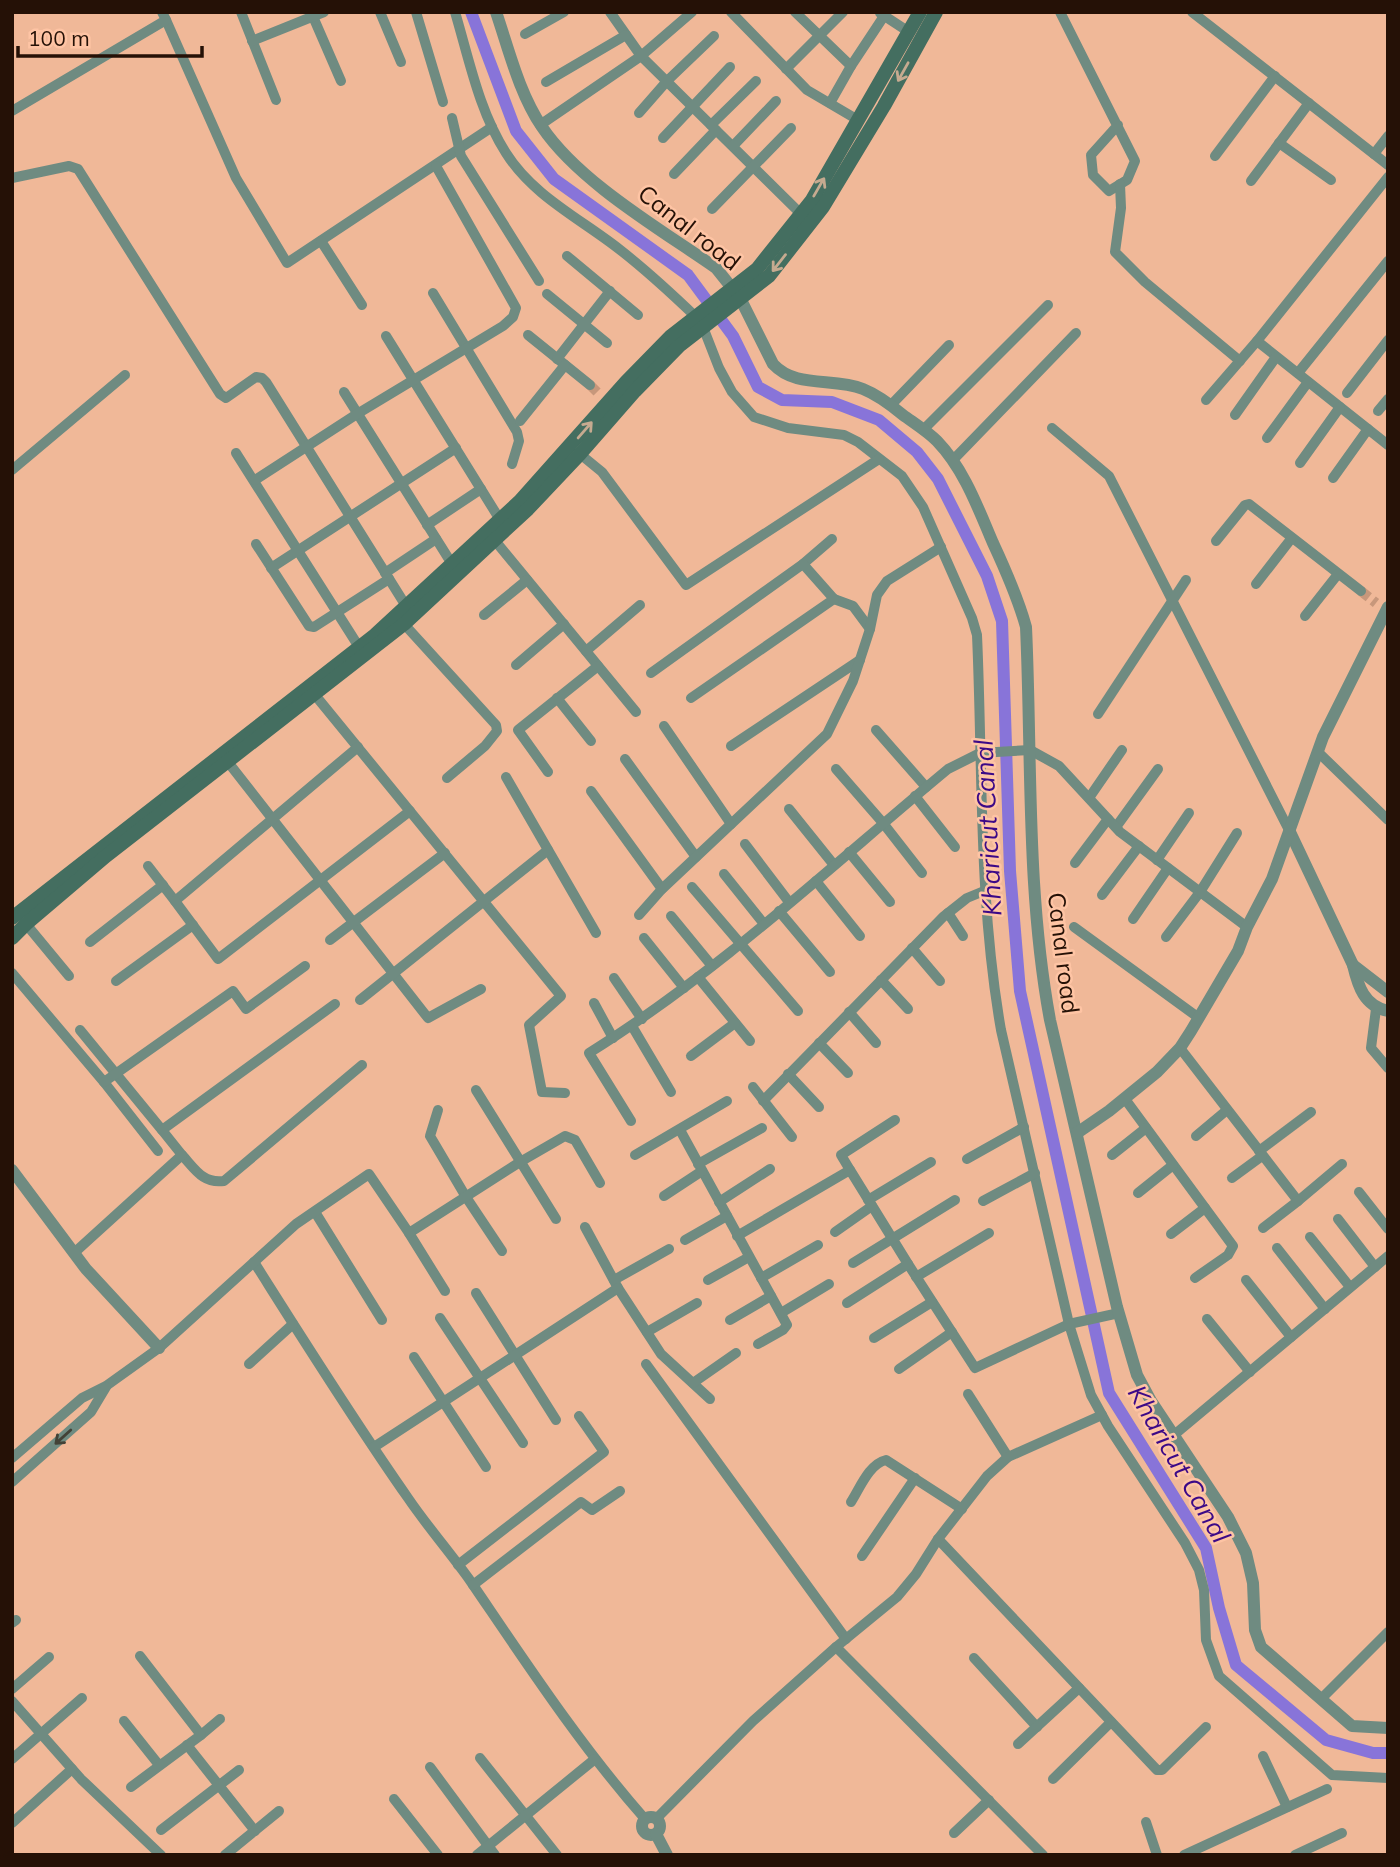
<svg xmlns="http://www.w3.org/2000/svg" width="1400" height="1867" font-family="Mulish,sans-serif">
<rect width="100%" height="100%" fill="#f0b898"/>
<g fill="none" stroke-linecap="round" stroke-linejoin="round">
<polyline stroke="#8874d9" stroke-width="12" points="471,12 516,131 554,179 688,275 733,336 758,387 782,400 832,402 879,420 917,452 938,479 987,576 1002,621 1010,871 1020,991 1109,1393 1206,1548 1219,1608 1236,1665 1326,1740 1373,1753 1388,1753"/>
<g stroke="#c7977b" stroke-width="10" stroke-dasharray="10 5" stroke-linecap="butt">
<polyline points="590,385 598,393"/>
<polyline points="1361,591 1376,603"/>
</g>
<g stroke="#6f8b81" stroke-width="10">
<polyline points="241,12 276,100"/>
<polyline points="311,12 341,81"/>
<polyline points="380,12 401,62"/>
<polyline points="416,12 443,102"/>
<path d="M455,12C469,59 479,111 506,153C533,196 581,219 619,249C646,270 671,293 696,317L703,327L719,368L732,392L754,417L788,428L844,435L858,442L902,476L923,507L972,618L977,635C983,768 978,899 1001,1030L1069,1324L1091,1395L1108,1426L1185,1543L1199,1570L1204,1590L1206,1640L1219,1676L1332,1775L1388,1778"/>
<polyline points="610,12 641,56 801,214"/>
<polyline points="731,12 807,90 858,120"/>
<polyline points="795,12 851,66"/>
<polyline points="1060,12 1135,161 1127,180 1109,191 1093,175 1091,155 1118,125"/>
<polyline points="1192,12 1388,165"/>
<polyline points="880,13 909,32"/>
<polyline points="166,20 236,178 287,263 492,127"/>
<polyline points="525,34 564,12"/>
<polyline points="252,41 324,12"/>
<polyline points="786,69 843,12"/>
<polyline points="546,82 626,35"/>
<polyline points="830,103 851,66 884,16"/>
<polyline points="12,111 166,20 162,12"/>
<polyline points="639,113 667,81 714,36"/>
<polyline points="452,118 461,156 539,281"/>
<polyline points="540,125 641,56 692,12"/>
<polyline points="711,125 756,81"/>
<polyline points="663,138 730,67"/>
<polyline points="1279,143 1331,180"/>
<polyline points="733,146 776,101"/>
<polyline points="1374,154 1388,136"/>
<polyline points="1215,156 1275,76"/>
<polyline points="674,174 716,130"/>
<polyline points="12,178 69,166 78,169 220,394 226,398 256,377 262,378 266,382 406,606"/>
<polyline points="1251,181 1309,103"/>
<polyline points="1120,184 1121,208 1115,252 1145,282 1240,361"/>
<polyline points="712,209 791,128"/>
<polyline points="321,241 362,305"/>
<polyline points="567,256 638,315"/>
<polyline points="433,293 517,432 519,441 512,464"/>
<polyline points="547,294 607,343"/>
<polyline points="528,335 590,385"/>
<polyline points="386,336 502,523"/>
<polyline points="1257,341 1388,445"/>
<polyline points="557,359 610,291"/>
<polyline points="1298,373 1388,261"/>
<polyline points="344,392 452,564"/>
<polyline points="1347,393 1388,340"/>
<polyline points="1206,400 1257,341 1388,177"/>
<polyline points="891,405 949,345"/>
<polyline points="1378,411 1388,399"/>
<polyline points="1235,415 1276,357"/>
<polyline points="520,421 565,365"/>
<polyline points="1052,428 1109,476 1290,832"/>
<polyline points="923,430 1048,305"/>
<polyline points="1267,438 1308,382"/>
<polyline points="236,453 359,647"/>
<polyline points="580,454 602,472 686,585 879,459"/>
<polyline points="953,460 1076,333"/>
<polyline points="1300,463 1340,407"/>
<polyline points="12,470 125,375"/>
<polyline points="1333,478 1368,429"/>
<polyline points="255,480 357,414 503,326 513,317 516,308 436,166"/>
<polyline points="427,525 481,489"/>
<polyline points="492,537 636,712"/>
<polyline points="1216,541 1245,505 1249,504 1361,591"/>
<polyline points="256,544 309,626 314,627 389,579"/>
<polyline points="803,564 832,539"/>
<polyline points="271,568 456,448"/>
<polyline points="385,573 436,539"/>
<polyline points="1256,584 1291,539"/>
<polyline points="834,599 853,606 870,629"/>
<polyline points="484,615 527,580"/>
<polyline points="1305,616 1338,574"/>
<polyline points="404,624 496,725 497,731 485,746 447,778"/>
<polyline points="586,651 640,605"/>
<polyline points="516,665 564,624"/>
<polyline points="651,673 803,564 834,599 691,698"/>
<polyline points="315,695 561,996 529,1025 542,1092 565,1093"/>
<polyline points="557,698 591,741"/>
<polyline points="1098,714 1186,580"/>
<polyline points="664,726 731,824"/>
<polyline points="876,730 926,787"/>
<polyline points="731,746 860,660"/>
<polyline points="1318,752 1388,820"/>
<polyline points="224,757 428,1018 481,989"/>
<polyline points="625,759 696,857"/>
<polyline points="836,769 883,823 922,873"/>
<polyline points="548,772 518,730 598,666"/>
<polyline points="506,777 596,933"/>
<polyline points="591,791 662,889"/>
<polyline points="915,796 955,847"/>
<polyline points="1089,798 1122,750"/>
<polyline points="789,809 834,865"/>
<polyline points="1116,827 1158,769"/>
<polyline points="745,844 789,902"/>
<polyline points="849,852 890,902"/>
<polyline points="1157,860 1189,813"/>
<polyline points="1075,863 1108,819"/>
<polyline points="148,866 175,901 358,747"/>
<polyline points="724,874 764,924"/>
<polyline points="816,881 860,936"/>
<polyline points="692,887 798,1011"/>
<polyline points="1102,895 1139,846"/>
<polyline points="175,901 218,959 410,811"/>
<polyline points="779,911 830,972"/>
<polyline points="948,913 963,936"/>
<polyline points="639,915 662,889 827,734 853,681 870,629 877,595 887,581 941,547"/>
<polyline points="671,916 712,966"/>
<polyline points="1133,919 1168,868"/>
<polyline points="26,924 69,976"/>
<polyline points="1074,927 1199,1018"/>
<polyline points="1166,937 1200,892 1237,833"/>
<polyline points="644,938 684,988"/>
<polyline points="330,940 445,853"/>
<polyline points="90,942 163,885"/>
<polyline points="912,948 940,981"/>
<polyline points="12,973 104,1082 158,1151"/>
<polyline points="698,977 750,1041"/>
<polyline points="614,978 642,1019"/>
<polyline points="881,980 908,1009"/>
<polyline points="116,981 193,925"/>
<polyline points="360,1000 548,850"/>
<polyline points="594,1003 613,1038"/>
<polyline points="1376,1009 1371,1048 1388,1068"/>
<polyline points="849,1012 876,1043"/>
<polyline points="632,1026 671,1092"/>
<polyline points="80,1030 162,1130"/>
<polyline points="819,1043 848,1073"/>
<polyline points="1180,1048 1298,1201 1342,1164"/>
<polyline points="691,1056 735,1023"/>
<polyline points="788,1074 819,1107"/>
<polyline points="104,1082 233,991 246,1009 305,966"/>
<polyline points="753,1087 792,1137"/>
<polyline points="476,1090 556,1219"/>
<polyline points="1125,1099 1233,1246 1228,1255 1195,1278"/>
<polyline points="763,1101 943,917 967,898 984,891"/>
<polyline points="438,1110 430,1136 466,1197 502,1251"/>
<path d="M631,1121L589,1053C719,972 831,866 948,769L980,753L1030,750L1059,766L1120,832L1247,927"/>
<polyline points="680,1130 787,1325 783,1330 758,1344"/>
<polyline points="1196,1136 1227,1110"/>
<polyline points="1259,1151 1311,1112"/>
<path d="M182,1155C195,1169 203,1184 224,1181L362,1065"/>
<polyline points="635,1155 727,1101"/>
<polyline points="1112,1155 1146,1128"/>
<polyline points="967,1159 1024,1127"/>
<polyline points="698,1164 762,1128"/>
<polyline points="850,1170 841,1155 895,1120"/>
<polyline points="1232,1178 1262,1156"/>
<polyline points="1359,1192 1388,1229"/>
<polyline points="1138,1193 1173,1165"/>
<polyline points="664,1196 702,1171"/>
<polyline points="868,1200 931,1162"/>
<polyline points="983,1201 1035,1173"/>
<polyline points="719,1202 770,1169"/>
<polyline points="315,1212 382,1320"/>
<polyline points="1338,1219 1375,1267"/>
<polyline points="585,1227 618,1288 661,1354 710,1399"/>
<polyline points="1263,1228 1298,1201"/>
<polyline points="835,1232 872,1206"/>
<polyline points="409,1233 445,1291"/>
<polyline points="1171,1234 1205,1208"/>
<polyline points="737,1236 850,1170 908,1264 975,1368 1069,1324 1119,1313"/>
<polyline points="1310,1237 1350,1287"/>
<polyline points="685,1240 727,1216"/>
<polyline points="1277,1248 1325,1309"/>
<polyline points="74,1253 182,1155 162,1130 335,1004"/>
<path d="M254,1262C304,1341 354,1421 408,1498C427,1526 449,1551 469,1579C525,1661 579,1744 645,1819"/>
<polyline points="853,1263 955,1200"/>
<polyline points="916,1277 989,1233"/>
<polyline points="761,1278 818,1245"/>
<polyline points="614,1280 669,1249"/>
<polyline points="708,1280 749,1257"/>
<polyline points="1246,1280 1291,1337"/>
<polyline points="476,1293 556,1420"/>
<polyline points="847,1303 908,1264"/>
<polyline points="781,1313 829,1284"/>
<polyline points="440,1318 523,1443"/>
<polyline points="1207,1319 1250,1372"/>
<polyline points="730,1320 771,1296"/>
<polyline points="647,1332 697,1303"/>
<polyline points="874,1338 932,1302"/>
<polyline points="414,1357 486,1467"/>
<polyline points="249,1364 293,1324"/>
<polyline points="646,1364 846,1639"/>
<polyline points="899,1369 952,1332"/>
<polyline points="693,1383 736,1353"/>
<polyline points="968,1394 1008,1457"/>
<polyline points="1174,1435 1388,1256"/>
<polyline points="374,1447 618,1288"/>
<polyline points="12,1458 82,1398 106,1386 159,1348 296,1224 369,1174 409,1233 520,1162 565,1136 575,1140 600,1183"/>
<polyline points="12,1482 91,1412 106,1387"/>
<path d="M851,1502C860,1488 869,1464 886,1460L962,1509"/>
<polyline points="938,1539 1157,1770 1162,1770 1166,1766 1206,1727"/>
<polyline points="862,1556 915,1478"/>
<polyline points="458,1565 604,1452 579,1416"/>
<polyline points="473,1585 581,1502 592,1510 620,1491"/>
<polyline points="12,1623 16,1620"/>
<polyline points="836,1647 1043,1855"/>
<polyline points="974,1658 1037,1727"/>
<polyline points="12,1689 49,1657"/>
<polyline points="1321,1699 1388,1632"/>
<polyline points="12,1701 81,1779 161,1855"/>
<polyline points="124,1721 159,1765"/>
<polyline points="201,1735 220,1719"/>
<polyline points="1018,1744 1079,1688"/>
<polyline points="187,1745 255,1831"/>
<polyline points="1263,1756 1287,1807"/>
<polyline points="480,1758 557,1855"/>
<polyline points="12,1759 82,1698"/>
<polyline points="430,1767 495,1855"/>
<polyline points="1053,1779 1111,1722"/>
<polyline points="131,1787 201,1735 140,1656"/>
<polyline points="394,1799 438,1855"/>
<polyline points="656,1819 753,1721 836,1647 897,1597 916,1574 938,1539 987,1476 1008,1457 1102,1415"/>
<polyline points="1146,1822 1157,1855"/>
<polyline points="12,1823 72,1769"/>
<polyline points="161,1830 239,1770"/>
<polyline points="954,1833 989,1800"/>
<polyline points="225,1855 279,1811"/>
<polyline points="477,1855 595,1759"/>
<polyline points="1184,1855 1327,1789"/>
<polyline points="1295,1855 1342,1833"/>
</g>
<g stroke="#6f8b81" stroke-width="12">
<path d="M496,12C509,50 519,93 542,127C579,182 660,229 716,268L740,298L773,364C796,389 833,377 863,389C878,395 891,405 903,415C914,423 927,431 937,441C964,469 978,508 993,543C1006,571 1018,598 1026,627C1032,758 1026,890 1050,1020L1117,1307L1137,1375L1151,1401L1228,1517L1246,1553L1253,1583L1255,1630L1261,1647L1352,1726L1388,1728"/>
<path d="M1290,832L1353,965C1358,986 1364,1006 1388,1011"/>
<polyline points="1353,965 1388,992"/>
<polyline points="1077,1133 1109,1111 1157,1072 1180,1048 1191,1031 1238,951 1247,927 1272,879 1323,737 1388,607"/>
<polyline points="12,1170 86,1269 159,1348"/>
<circle cx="651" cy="1826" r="9"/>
<polyline points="656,1834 667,1855"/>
</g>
<g stroke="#446e60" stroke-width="14">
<polyline points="12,918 375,635 520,501 626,382 671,336 757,269 812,200 920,12"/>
<polyline points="12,938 26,924 106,856 404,624 528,509 580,454 635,391 679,346 769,276 823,207 884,106 936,12"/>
</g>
</g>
<defs><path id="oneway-shaft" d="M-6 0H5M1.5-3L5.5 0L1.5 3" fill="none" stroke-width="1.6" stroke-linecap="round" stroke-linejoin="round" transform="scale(1.75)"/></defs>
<g stroke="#c6aa90">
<use href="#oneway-shaft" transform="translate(903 72) rotate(119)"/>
<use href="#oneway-shaft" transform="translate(819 187) rotate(-60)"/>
<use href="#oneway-shaft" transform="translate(779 263) rotate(128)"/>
<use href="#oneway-shaft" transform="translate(585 430) rotate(-49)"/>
</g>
<use stroke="#434237" href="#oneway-shaft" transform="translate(63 1437) rotate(138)"/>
<g text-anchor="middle" stroke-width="5" stroke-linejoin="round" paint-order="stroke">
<g font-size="24" fill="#251106" stroke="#fec4a4">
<text transform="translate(689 228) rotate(38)" y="8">Canal road</text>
<text transform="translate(1063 953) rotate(83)" y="8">Canal road</text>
</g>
<g font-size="26" font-style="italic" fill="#3c0987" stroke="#fec4a4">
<text transform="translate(988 828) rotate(-93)" y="9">Kharicut Canal</text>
<text transform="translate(1179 1464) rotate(60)" y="9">Kharicut Canal</text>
</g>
</g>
<rect width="1400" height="1867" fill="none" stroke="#251106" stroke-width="28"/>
<path d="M18 46v10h184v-10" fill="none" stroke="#251106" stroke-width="3.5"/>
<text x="28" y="46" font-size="21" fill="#251106" stroke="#fec4a4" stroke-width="5" paint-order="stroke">100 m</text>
</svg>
